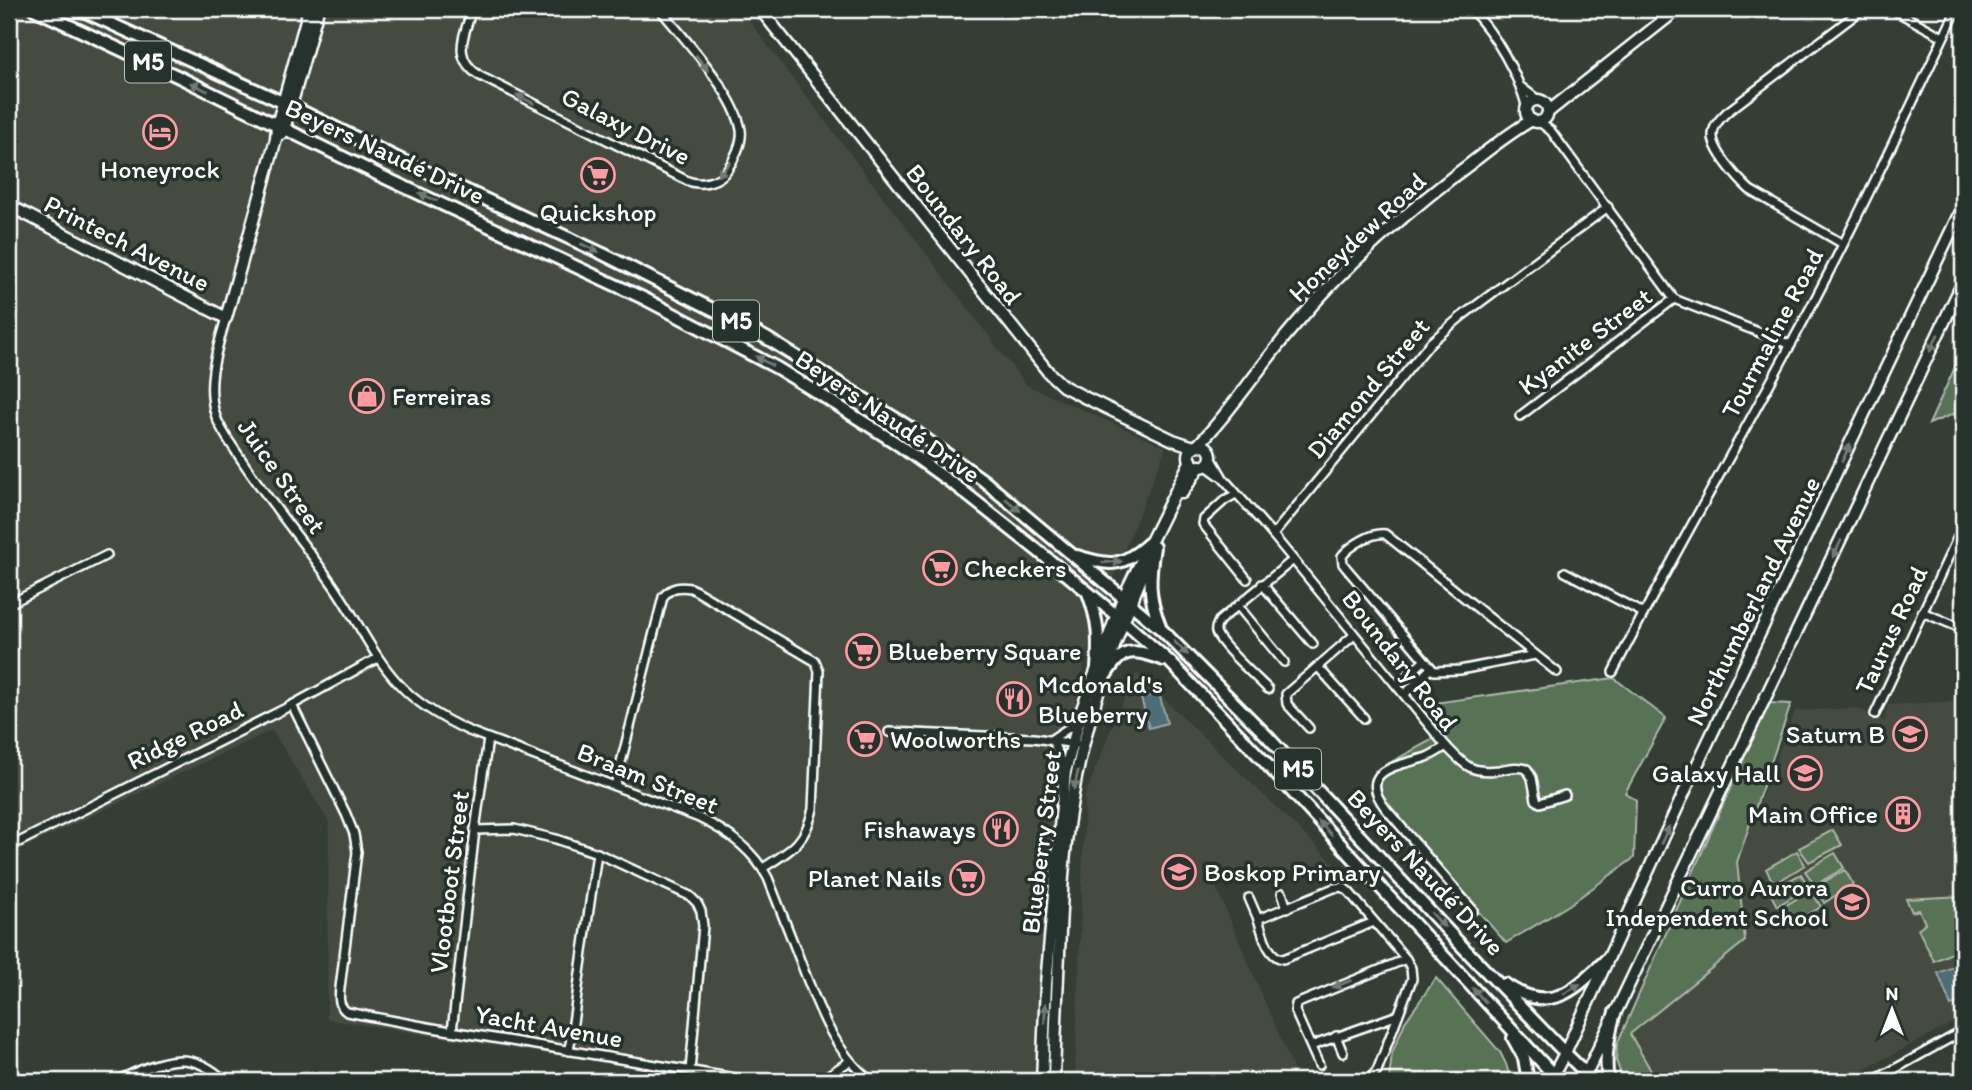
<svg xmlns="http://www.w3.org/2000/svg" width="1972" height="1090" font-family="Itim,sans-serif">
<rect width="100%" height="100%" fill="#343e35"/>
<filter id="ink" filterUnits="userSpaceOnUse"><feTurbulence type="fractalNoise" baseFrequency=".0143" numOctaves="2"/><feDisplacementMap in="SourceGraphic" scale="14" xChannelSelector="R" yChannelSelector="G"/><feConvolveMatrix kernelMatrix="1 2 1 2 8 2 1 2 1" color-interpolation-filters="sRGB"/></filter>
<g filter="url(#ink)">
<g fill="#454c3f">
<polygon points="9,9 740,9 1026,385 1166,447 1093,627 1067,737 1061,777 1046,984 1035,1081 718,1081 327,1019 329,822 272,730 9,855"/>
<polygon points="1137,673 1338,867 1212,877 1295,1073 1075,1079 1085,796 1116,716"/>
<polygon points="1963,701 1963,1017 1843,1081 1657,1081 1629,1035 1745,941 1737,862 1795,711 1857,708 1884,721 1888,705"/>
</g>
<g fill="#597257" stroke="#acb8ab" stroke-width="2">
<polygon points="1956,365 1963,368 1963,410 1929,424"/>
<polygon points="1614,678 1666,718 1625,793 1636,800 1634,858 1569,905 1506,943 1382,802 1375,771 1446,732 1427,704"/>
<polygon points="1768,703 1791,704 1737,862 1745,941 1630,1034 1657,1081 1623,1081 1616,1060 1617,1044"/>
<polygon points="1833,830 1842,845 1809,862 1799,848"/>
<polygon points="1797,851 1805,865 1774,884 1766,869"/>
<polygon points="1835,853 1844,868 1815,885 1805,871"/>
<polygon points="1845,870 1853,884 1824,903 1815,887"/>
<polygon points="1801,874 1809,887 1777,906 1769,891"/>
<polygon points="1811,890 1821,907 1788,926 1780,909"/>
<polygon points="1963,896 1963,948 1934,961 1918,929 1925,923 1919,910 1912,912 1906,899"/>
<polygon points="1436,978 1500,1052 1506,1064 1511,1081 1389,1081 1392,1053 1405,1022"/>
</g>
<g fill="#4f6d75" stroke="#95a7ac" stroke-width="2">
<polygon points="1159,693 1167,723 1149,728 1141,698"/>
<polygon points="1963,963 1963,1000 1951,1006 1938,973"/>
</g>
<g fill="none" stroke-linecap="round" stroke-linejoin="round">
<g stroke="#fff" stroke-width="12">
<g id="street">
<path d="M472,9C464,37 451,57 480,76L688,181C701,186 719,182 727,170C734,160 743,142 741,130C735,93 684,39 660,9"/>
<path d="M1471,9C1496,35 1518,74 1527,108"/>
<polyline points="1892,9 1943,37"/>
<polyline points="1521,87 1538,100"/>
<polyline points="1538,121 1551,131 1674,299 1791,345"/>
<path d="M1843,244L1750,190C1739,180 1712,150 1713,135C1713,125 1721,118 1727,112L1863,9"/>
<path d="M226,318C217,349 205,384 216,417C222,433 234,448 243,462C271,504 303,542 331,582C355,615 371,654 399,684C418,705 443,719 469,731L699,818C727,831 753,850 768,878C778,904 788,929 798,955C815,999 832,1051 871,1081"/>
<polyline points="1520,416 1674,299"/>
<path d="M1211,457L1223,478L1273,535L1446,746C1440,750 1434,754 1427,757C1399,766 1355,769 1386,809L1473,910"/>
<polyline points="1205,465 1220,476"/>
<polyline points="1236,494 1225,500 1204,519 1203,524 1247,579"/>
<polyline points="1273,535 1431,342 1462,316 1608,207"/>
<polyline points="1565,572 1643,613"/>
<polyline points="1262,584 1313,644"/>
<polyline points="9,604 107,555"/>
<polyline points="1238,606 1284,662"/>
<polyline points="1922,612 1963,629"/>
<path d="M1535,655L1460,670L1434,671L1347,569L1343,564L1342,556C1350,546 1372,532 1385,534L1557,672"/>
<polyline points="1318,667 1364,718"/>
<path d="M1613,672C1669,562 1732,455 1790,346C1850,236 1903,122 1957,9"/>
<polyline points="1397,685 1424,661"/>
<path d="M1268,689C1257,678 1220,645 1216,632C1215,627 1217,626 1219,621L1293,560"/>
<polyline points="1405,694 1430,669"/>
<path d="M292,705L346,814L354,834L357,852L340,988C339,997 338,1006 347,1012L433,1028L753,1081"/>
<polyline points="1875,714 1963,526"/>
<polyline points="1309,728 1287,704 1286,694 1354,635"/>
<polyline points="889,732 1034,738 1076,744"/>
<path d="M1446,746C1464,765 1471,774 1499,770C1510,768 1517,766 1527,769L1532,778L1536,800L1540,803L1565,795"/>
<polyline points="1065,771 1052,739 1070,727 1078,717"/>
<path d="M615,786L663,597C671,587 679,586 691,588L808,657L815,661L819,671L813,809C805,844 791,850 763,868"/>
<polyline points="475,830 514,829 556,839 597,853 690,896 697,903 701,911 703,926 690,1071"/>
<polyline points="9,847 292,705 378,658"/>
<polyline points="1282,893 1287,908"/>
<polyline points="1249,898 1258,919"/>
<polyline points="452,1031 475,830 488,739"/>
<polyline points="1336,1036 1343,1053"/>
<polyline points="1311,1046 1398,1015"/>
<polyline points="569,1051 597,853"/>
<polyline points="1319,1065 1295,1011 1296,1004 1406,959"/>
<path d="M115,1081C156,1064 187,1044 225,1081"/>
<polyline points="819,1081 850,1061"/>
<path d="M1367,1081L1377,1071L1412,979L1411,968L1406,959L1349,892L1343,887L1334,888L1258,919C1263,933 1267,957 1283,959L1374,922"/>
<polyline points="1873,1081 1963,1031"/>
</g>
</g>
<g stroke="#fff" stroke-width="15">
<g id="secondary">
<polyline points="760,9 1049,373 1063,386 1086,398 1173,440 1194,447"/>
<circle cx="1537" cy="111" r="11"/>
<polyline points="1548,112 1678,9"/>
<polyline points="281,134 284,129 291,106 318,9"/>
<polyline points="9,208 10,206 226,318 276,139 277,125 309,9"/>
<path d="M1198,445C1234,408 1261,364 1295,325C1342,269 1396,221 1454,176C1480,157 1504,136 1532,120"/>
<circle cx="1200" cy="456" r="11"/>
<polyline points="1182,493 1200,466"/>
<polyline points="1042,1081 1046,984 1065,772 1082,709 1123,598 1191,460"/>
<path d="M1054,1081C1055,1039 1057,996 1059,954C1061,905 1063,854 1071,806C1084,719 1117,633 1152,553"/>
<polyline points="1550,1081 1565,1053 1689,782 1963,206"/>
<polyline points="1583,1081 1963,282"/>
</g>
</g>
<g stroke="#fff" stroke-width="16">
<g id="primary">
<polyline points="34,9 179,77 379,175 643,298 777,368 837,405 896,443 960,489 1037,550 1123,621 1170,662 1261,758 1559,1081"/>
<polyline points="79,9 291,106 403,161 603,254 728,317 768,339 906,425 983,480 1162,630 1267,736 1459,943 1565,1053 1594,1081"/>
<path d="M1154,547C1149,578 1148,597 1160,626"/>
<path d="M1077,556C1111,566 1121,568 1149,543"/>
<path d="M1088,593C1099,623 1099,636 1097,669"/>
<path d="M1100,684C1121,651 1125,645 1164,660"/>
<path d="M1505,984C1551,1016 1574,990 1607,959"/>
<polyline points="1513,1038 1524,1058 1528,1081"/>
<path d="M1608,1081C1604,1058 1609,1035 1615,1012"/>
</g>
</g>
<use href="#street" stroke="#26332d" stroke-width="7"/>
<use href="#secondary" stroke="#26332d" stroke-width="10"/>
<use href="#primary" stroke="#26332d" stroke-width="10"/>
</g>
<defs><path id="oneway-solid" d="M-6-.8H1V-3.2L6.5 0L1 3.2V.8H-6Z" transform="scale(1.75)"/></defs>
<g fill="#727a76">
<use href="#oneway-solid" transform="translate(702 63) rotate(52)"/>
<use href="#oneway-solid" transform="translate(199 87) rotate(-154)"/>
<use href="#oneway-solid" transform="translate(525 99) rotate(-153)"/>
<use href="#oneway-solid" transform="translate(724 169) rotate(131)"/>
<use href="#oneway-solid" transform="translate(428 197) rotate(-156)"/>
<use href="#oneway-solid" transform="translate(590 248) rotate(25)"/>
<use href="#oneway-solid" transform="translate(1934 343) rotate(115)"/>
<use href="#oneway-solid" transform="translate(764 361) rotate(-151)"/>
<use href="#oneway-solid" transform="translate(1846 453) rotate(-65)"/>
<use href="#oneway-solid" transform="translate(1013 505) rotate(40)"/>
<use href="#oneway-solid" transform="translate(1837 549) rotate(115)"/>
<use href="#oneway-solid" transform="translate(1112 562) rotate(-4)"/>
<use href="#oneway-solid" transform="translate(1181 648) rotate(44)"/>
<use href="#oneway-solid" transform="translate(1076 780) rotate(103)"/>
<use href="#oneway-solid" transform="translate(1325 828) rotate(-133)"/>
<use href="#oneway-solid" transform="translate(1665 835) rotate(-65)"/>
<use href="#oneway-solid" transform="translate(1438 920) rotate(47)"/>
<use href="#oneway-solid" transform="translate(1342 984) rotate(158)"/>
<use href="#oneway-solid" transform="translate(1572 989) rotate(-30)"/>
<use href="#oneway-solid" transform="translate(1479 995) rotate(-133)"/>
<use href="#oneway-solid" transform="translate(1045 1013) rotate(-88)"/>
</g>
</g>
<defs>
<g id="hotel-ring" transform="scale(1.75)"><circle r="9.5" fill="#26332d" stroke="#ff9aa2" stroke-width="1.5"/><path d="M-6-4.5h1.5V1H6V5H4.5V3h-9V5H-6ZM-4 0a1.8 1.8 0 1 1 3.6 0ZM.5 0V-2.5h3Q6-2.5 6 0Z" fill="#ff9aa2"/></g>
<g id="supermarket-ring" transform="scale(1.75)"><circle r="9.5" fill="#26332d" stroke="#ff9aa2" stroke-width="1.5"/><path d="M-6-5.5h2.5l.6 2H6L4.5 2H-2.5L-4.4-4H-6ZM-1.5 3.2a1.3 1.3 0 1 0 .1 0ZM3 3.2a1.3 1.3 0 1 0 .1 0Z" fill="#ff9aa2"/></g>
<g id="shop-ring" transform="scale(1.75)"><circle r="9.5" fill="#26332d" stroke="#ff9aa2" stroke-width="1.5"/><path d="M-5-2.5h2.3a2.7 3.5 0 0 1 5.4 0H5L5.5 6h-11ZM-1.5-2.5h3a1.5 2.3 0 0 0-3 0Z" fill="#ff9aa2"/></g>
<g id="restaurant-ring" transform="scale(1.75)"><circle r="9.5" fill="#26332d" stroke="#ff9aa2" stroke-width="1.5"/><path d="M-5-6h1v4h1v-4h1v4h1v-4h1v5L-1.5 .5V6h-2V.5L-5-1ZM5-6V6H3V1.5H1.5Q1.5-4 5-6Z" fill="#ff9aa2"/></g>
<g id="school-ring" transform="scale(1.75)"><circle r="9.5" fill="#26332d" stroke="#ff9aa2" stroke-width="1.5"/><path d="M0-5L7-2L0 1L-7-2ZM-4 1L0 2.5L4 1V4Q0 6-4 4Z" fill="#ff9aa2"/></g>
<g id="building-ring" transform="scale(1.75)"><circle r="9.5" fill="#26332d" stroke="#ff9aa2" stroke-width="1.5"/><path d="M-4-6H4V6H1V3H-1V6H-4ZM-2.5-4.3h1.7v1.8h-1.7ZM.8-4.3h1.7v1.8H.8ZM-2.5-1h1.7V.8h-1.7ZM.8-1h1.7V.8H.8Z" fill="#ff9aa2"/></g>
</defs>
<g fill-rule="evenodd">
<use href="#hotel-ring" x="160" y="132"/>
<use href="#supermarket-ring" x="598" y="175"/>
<use href="#shop-ring" x="367" y="396"/>
<use href="#supermarket-ring" x="940" y="568"/>
<use href="#supermarket-ring" x="863" y="651"/>
<use href="#restaurant-ring" x="1014" y="699"/>
<use href="#school-ring" x="1910" y="734"/>
<use href="#supermarket-ring" x="865" y="739"/>
<use href="#school-ring" x="1805" y="773"/>
<use href="#building-ring" x="1903" y="814"/>
<use href="#restaurant-ring" x="1001" y="829"/>
<use href="#school-ring" x="1179" y="872"/>
<use href="#supermarket-ring" x="967" y="878"/>
<use href="#school-ring" x="1852" y="902"/>
</g>
<g text-anchor="middle" stroke-width="7" stroke-linejoin="round" paint-order="stroke">
<g fill="#26332d" stroke="#bec2c0" stroke-width="2">
<rect x="125" y="41.5" width="46" height="41" rx="5"/>
<rect x="713" y="300.5" width="46" height="41" rx="5"/>
<rect x="1275" y="748.5" width="46" height="41" rx="5"/>
</g>
<g font-size="24" font-weight="bold" fill="#fff">
<text x="148" y="70">M5</text>
<text x="736" y="329">M5</text>
<text x="1298" y="777">M5</text>
</g>
<g font-size="26" fill="#fff" stroke="#26332d">
<text transform="translate(626 126) rotate(27)" y="9">Galaxy Drive</text>
<text transform="translate(385 151) rotate(25)" y="9">Beyers Naudé Drive</text>
<text transform="translate(964 234) rotate(52)" y="9">Boundary Road</text>
<text transform="translate(1357 237) rotate(-43)" y="9">Honeydew Road</text>
<text transform="translate(127 243) rotate(27)" y="9">Printech Avenue</text>
<text transform="translate(1772 333) rotate(-62)" y="9">Tourmaline Road</text>
<text transform="translate(1585 341) rotate(-37)" y="9">Kyanite Street</text>
<text transform="translate(1368 388) rotate(-50)" y="9">Diamond Street</text>
<text transform="translate(888 416) rotate(34)" y="9">Beyers Naudé Drive</text>
<text transform="translate(282 476) rotate(55)" y="9">Juice Street</text>
<text transform="translate(1753 601) rotate(-64)" y="9">Northumberland Avenue</text>
<text transform="translate(1891 630) rotate(-65)" y="9">Taurus Road</text>
<text transform="translate(1400 660) rotate(52)" y="9">Boundary Road</text>
<text transform="translate(185 735) rotate(-26)" y="9">Ridge Road</text>
<text transform="translate(648 778) rotate(22)" y="9">Braam Street</text>
<text transform="translate(1041 842) rotate(-83)" y="9">Blueberry Street</text>
<text transform="translate(1426 872) rotate(47)" y="9">Beyers Naudé Drive</text>
<text transform="translate(449 882) rotate(-83)" y="9">Vlootboot Street</text>
<text transform="translate(549 1026) rotate(10)" y="9">Yacht Avenue</text>
</g>
<g font-size="26" fill="#fff" stroke="#26332d" text-anchor="start">
<text x="160" y="178" text-anchor="middle">Honeyrock</text>
<text x="598" y="221" text-anchor="middle">Quickshop</text>
<text x="392" y="405">Ferreiras</text>
<text x="964" y="577">Checkers</text>
<text x="888" y="660">Blueberry Square</text>
<text x="1038" y="693">Mcdonald's<tspan x="1038" dy="30">Blueberry</tspan></text>
<text x="1885" y="743" text-anchor="end">Saturn B</text>
<text x="890" y="748">Woolworths</text>
<text x="1780" y="782" text-anchor="end">Galaxy Hall</text>
<text x="1878" y="823" text-anchor="end">Main Office</text>
<text x="976" y="838" text-anchor="end">Fishaways</text>
<text x="1204" y="881">Boskop Primary</text>
<text x="942" y="887" text-anchor="end">Planet Nails</text>
<text x="1828" y="896" text-anchor="end">Curro Aurora<tspan x="1828" dy="30">Independent School</tspan></text>
</g>
</g>
<rect width="1972" height="1090" fill="none" stroke="#26332d" stroke-width="35"/>
<rect x="18" y="18" width="1937" height="1055" fill="none" stroke="#fff" stroke-width="2.5" filter="url(#ink)"/>
<g transform="translate(1892 1010)" stroke="#26332d" stroke-width="5" paint-order="stroke">
<path d="M0-5L12 26L0 18L-12 26Z" fill="#ffffff"/>
<text y="-10" font-size="19" font-weight="bold" text-anchor="middle" fill="#ffffff">N</text>
</g>
</svg>
